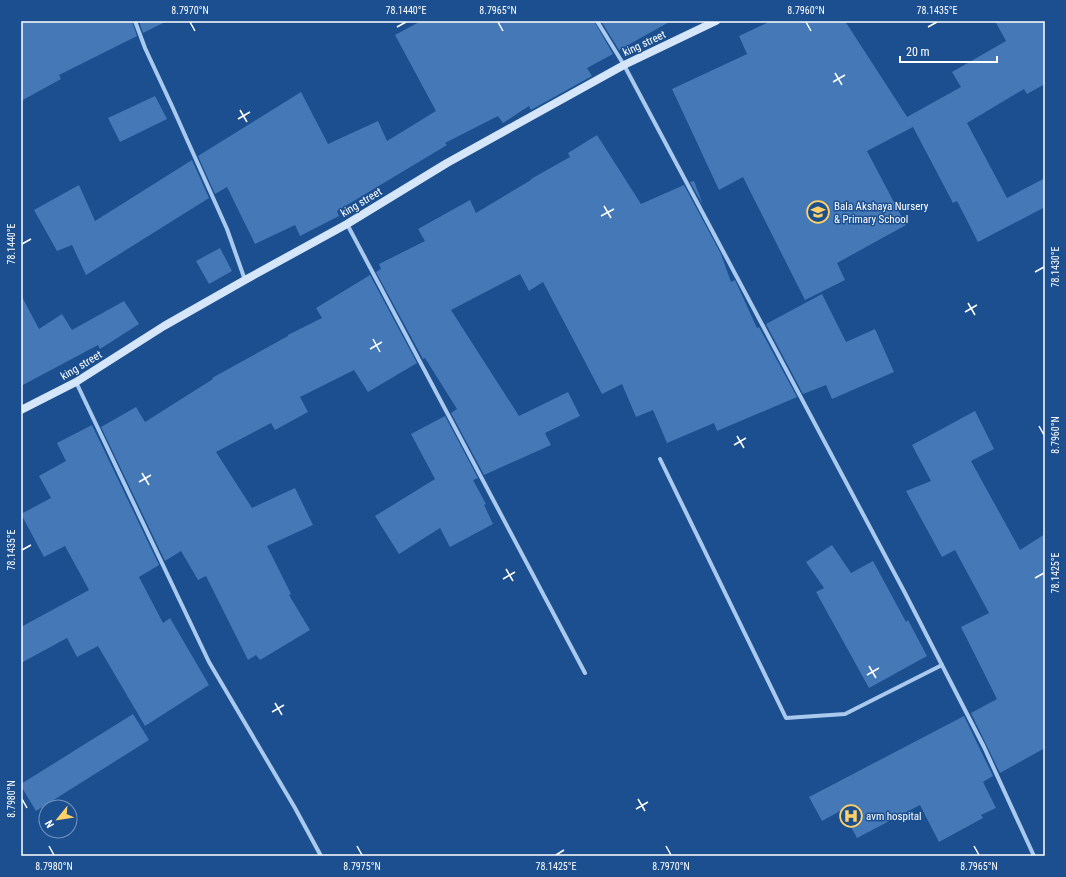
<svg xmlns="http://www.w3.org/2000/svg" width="1066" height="877" font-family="'Roboto Condensed',sans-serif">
<rect width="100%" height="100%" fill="#1b4f8f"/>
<g fill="#4478b7">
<polygon points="21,21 132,21 137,36 59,75 61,79 21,101"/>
<polygon points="139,21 167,21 143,33"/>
<polygon points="421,21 594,21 613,54 587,68 592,76 531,110 529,106 503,123 498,116 445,143 447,145 337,211 339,216 300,236 295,225 255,244 227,187 215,194 198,156 301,92 328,144 378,121 387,141 436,111 395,35"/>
<polygon points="601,21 671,21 619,50"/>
<polygon points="771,21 845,21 911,123 907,117 961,87 952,72 1006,41 995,21 1045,21 1045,84 1027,94 1024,89 967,123 1007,198 1045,178 1045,207 978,242 957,201 953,203 913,127 867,151 906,225 837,263 845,280 805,300 743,177 719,190 672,89 747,54 739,36"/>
<polygon points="155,96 167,119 120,142 108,118"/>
<polygon points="597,135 641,204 684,185 721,254 731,282 735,280 757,328 759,327 797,397 717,431 714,423 667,443 653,410 636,417 622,384 602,394 543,282 529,291 520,274 451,310 519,416 568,392 580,416 545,433 551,445 484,475 451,413 457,409 425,358 423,359 376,272 381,269 379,264 425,241 418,229 470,200 476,213 531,180 531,179 570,157 568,153"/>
<polygon points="192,160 209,198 86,275 72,245 57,251 34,210 79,185 95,221"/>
<polygon points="694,181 703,205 690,182"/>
<polygon points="220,248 232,271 209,284 196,261"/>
<polygon points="370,275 417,363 368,392 354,370 300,397 308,412 275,430 271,423 216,452 252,508 295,488 313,525 267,546 291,594 289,595 310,630 260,660 256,655 248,660 206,576 198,580 181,551 165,561 101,427 136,407 145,422 213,379 212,378 288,336 288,335 322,318 316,308"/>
<polygon points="822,294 846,342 875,329 894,372 832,399 826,385 803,394 766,324"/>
<polygon points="21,295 39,329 62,314 72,330 124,301 139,324 100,349 98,345 21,386"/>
<polygon points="975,411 994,449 971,461 1020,550 1045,534 1045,748 1000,773 971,713 997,699 961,627 989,613 955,550 942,557 906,491 931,481 912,445"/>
<polygon points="445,416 478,478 473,480 486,504 484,505 493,524 450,547 440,528 399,554 375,516 435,479 411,434"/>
<polygon points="92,425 159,565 139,577 163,623 170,618 209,685 145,726 98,646 77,657 67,638 21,663 21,627 89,590 65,546 44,557 21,514 51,498 39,476 66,461 57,443"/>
<polygon points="832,545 851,573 873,561 906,622 908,620 927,656 869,688 816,592 824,588 806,562"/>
<polygon points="133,714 149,740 36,811 21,786 21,784"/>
<polygon points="964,716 993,776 983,782 996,808 981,815 983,818 939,842 920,805 857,838 842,810 822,821 809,797"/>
</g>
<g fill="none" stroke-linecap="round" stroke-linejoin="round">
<g stroke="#a9c9ee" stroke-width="4">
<polyline points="135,21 145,48 172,106 227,229 245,280"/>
<polyline points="597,21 624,65 905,593 984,747 1034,856"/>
<polyline points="347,224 585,673"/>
<polyline points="76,382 209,662 295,808 321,856"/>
<polyline points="660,459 786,718 845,714 942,665"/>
</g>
<polyline stroke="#d6e6fa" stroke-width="8" points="21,410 76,382 164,326 245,280 347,224 447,163 624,65 716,21"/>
</g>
<path fill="none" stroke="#fff" stroke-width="1.5" d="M190,22L195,31M498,22L503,31M806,22L811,31M397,27L406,22M928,27L937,22M835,73L842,85M833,82L845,75M240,110L247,122M238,119L250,112M604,206L611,218M601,216L614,209M22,244L31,239M1035,272L1044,267M968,303L975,315M965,312L977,305M373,339L380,352M370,349L382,342M1039,426L1044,435M737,436L744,448M734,445L746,438M142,473L149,485M139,482L151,475M22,550L31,545M506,569L513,581M1035,578L1044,573M503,579L515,572M869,666L876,678M867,675L879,668M275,703L282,715M272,712L284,705M22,799L27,808M638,799L645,811M636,809L648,802M49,846L54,855M357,846L362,855M666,846L671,855M974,846L979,855M556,855L564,850"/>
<defs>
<g id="school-ring" transform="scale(1.15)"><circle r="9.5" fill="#1b4f8f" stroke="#ffd166" stroke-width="1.5"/><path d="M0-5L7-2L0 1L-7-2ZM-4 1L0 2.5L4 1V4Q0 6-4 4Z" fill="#ffd166"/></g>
<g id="hospital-ring" transform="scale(1.15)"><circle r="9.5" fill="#1b4f8f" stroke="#ffd166" stroke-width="1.5"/><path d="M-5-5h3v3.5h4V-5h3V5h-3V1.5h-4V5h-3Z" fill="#ffd166"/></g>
</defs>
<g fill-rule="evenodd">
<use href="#school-ring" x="818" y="212"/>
<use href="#hospital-ring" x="851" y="816"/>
</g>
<g text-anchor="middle" stroke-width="3" stroke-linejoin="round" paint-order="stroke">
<g font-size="11" fill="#fff" stroke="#1b4f8f">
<text transform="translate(644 43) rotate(-25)" y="4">king street</text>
<text transform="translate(361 202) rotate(-31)" y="4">king street</text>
<text transform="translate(81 365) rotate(-31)" y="4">king street</text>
</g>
<g font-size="11" fill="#fff" stroke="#1b4f8f" text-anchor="start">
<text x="834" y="210">Bala Akshaya Nursery<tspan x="834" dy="13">&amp; Primary School</tspan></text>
<text x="866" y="820">avm hospital</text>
</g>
</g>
<rect width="1066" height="877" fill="none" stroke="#1b4f8f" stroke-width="44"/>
<g transform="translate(58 819) rotate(240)"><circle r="19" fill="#1b4f8f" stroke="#7695bc"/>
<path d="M0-3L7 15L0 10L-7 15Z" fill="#ffd166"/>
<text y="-6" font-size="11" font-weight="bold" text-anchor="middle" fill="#ffffff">N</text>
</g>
<path d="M900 56v6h97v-6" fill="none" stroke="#ffffff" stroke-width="2"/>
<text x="906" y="56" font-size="12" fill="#ffffff" stroke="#1b4f8f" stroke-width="3" paint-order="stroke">20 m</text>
<rect x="22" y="22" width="1022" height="833" fill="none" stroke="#fff" stroke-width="1.5"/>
<g font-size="10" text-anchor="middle" fill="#fff">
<text x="190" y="14">8.7970°N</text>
<text x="406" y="14">78.1440°E</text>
<text x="498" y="14">8.7965°N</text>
<text x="806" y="14">8.7960°N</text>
<text x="937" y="14">78.1435°E</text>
<text transform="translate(11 244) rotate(-90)" y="4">78.1440°E</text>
<text transform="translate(1055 267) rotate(-90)" y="4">78.1430°E</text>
<text transform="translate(1055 435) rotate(-90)" y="4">8.7960°N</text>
<text transform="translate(11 550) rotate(-90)" y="4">78.1435°E</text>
<text transform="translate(1055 573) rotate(-90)" y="4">78.1425°E</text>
<text transform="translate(11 799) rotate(-90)" y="4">8.7980°N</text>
<text x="54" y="870">8.7980°N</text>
<text x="362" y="870">8.7975°N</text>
<text x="556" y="870">78.1425°E</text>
<text x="671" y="870">8.7970°N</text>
<text x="979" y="870">8.7965°N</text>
</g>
</svg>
